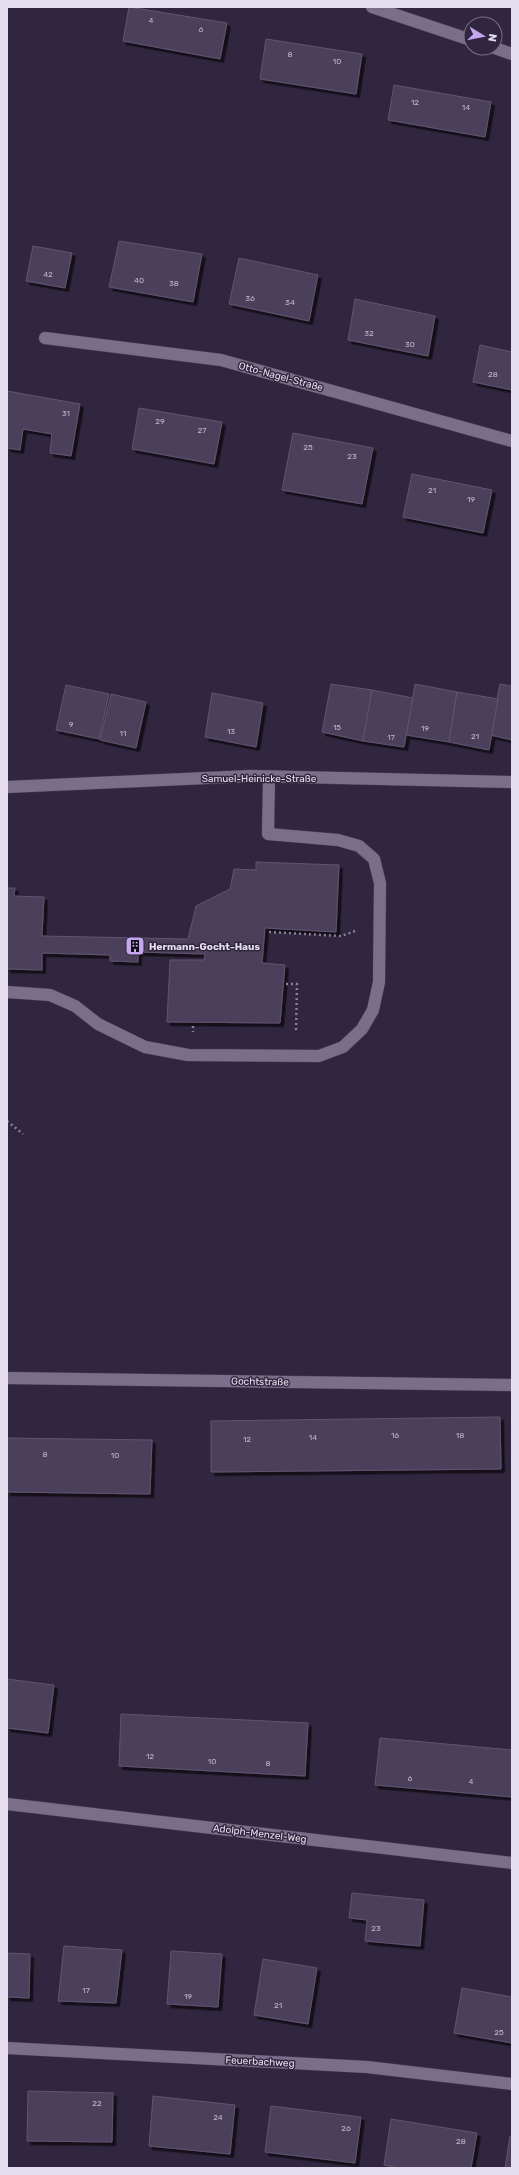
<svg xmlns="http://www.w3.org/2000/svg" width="519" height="2175" font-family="Rubik,sans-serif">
<defs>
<filter id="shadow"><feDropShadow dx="3.5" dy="3.5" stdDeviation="0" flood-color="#0009"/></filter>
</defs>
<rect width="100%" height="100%" fill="#31263f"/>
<g fill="#4c405b" stroke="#605470" filter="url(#shadow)">
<polygon points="129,7 227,23 220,59 123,41"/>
<polygon points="266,39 362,54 356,94 260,79"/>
<polygon points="394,85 491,102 485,137 388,120"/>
<polygon points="119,241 202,254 193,302 109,287"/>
<polygon points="33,246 72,253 65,288 26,281"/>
<polygon points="239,258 318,275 309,321 229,304"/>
<polygon points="355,299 435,316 428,356 348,340"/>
<polygon points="480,345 512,352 512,390 473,382"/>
<polygon points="7,391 80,404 71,456 50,453 52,434 23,429 20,450 7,448"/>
<polygon points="139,408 222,422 214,464 132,449"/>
<polygon points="293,433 373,448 362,504 282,490"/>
<polygon points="412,474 492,490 483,533 403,517"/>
<polygon points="331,684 372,690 363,741 322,732"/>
<polygon points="415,684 457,692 449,742 406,735"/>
<polygon points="500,684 512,686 512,740 490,735"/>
<polygon points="66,685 109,694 99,739 56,730"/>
<polygon points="372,690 413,698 404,747 363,741"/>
<polygon points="457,692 498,699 489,750 449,742"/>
<polygon points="212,693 263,703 256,747 205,737"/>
<polygon points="111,694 146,702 136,748 100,740"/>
<polygon points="256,862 339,865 336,932 265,928 262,963 285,965 280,1023 167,1022 170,960 204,960 205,954 138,952 138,962 110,961 110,955 42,953 42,970 7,969 7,888 15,888 14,896 44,897 42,936 188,939 196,906 230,889 234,869 256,870"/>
<polygon points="500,1417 501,1469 211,1472 211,1421"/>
<polygon points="7,1438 152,1440 150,1494 7,1492"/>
<polygon points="7,1679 54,1685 48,1733 7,1728"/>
<polygon points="121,1714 308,1723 305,1776 119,1766"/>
<polygon points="380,1738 512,1750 512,1797 375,1785"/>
<polygon points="352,1893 424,1900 420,1946 365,1941 367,1920 349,1918"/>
<polygon points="64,1946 122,1950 116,2003 58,2001"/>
<polygon points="171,1951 222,1954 218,2007 167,2004"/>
<polygon points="7,1953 30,1954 29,1998 7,1997"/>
<polygon points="263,1959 317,1968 308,2024 254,2015"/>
<polygon points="462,1988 512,1997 512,2043 454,2033"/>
<polygon points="28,2091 113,2093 112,2142 27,2141"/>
<polygon points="153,2096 235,2105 230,2154 149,2146"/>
<polygon points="271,2106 361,2117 355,2163 265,2152"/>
<polygon points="391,2119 477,2133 471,2168 399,2168 384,2165"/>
<polygon points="510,2136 512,2136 512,2168 505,2168"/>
</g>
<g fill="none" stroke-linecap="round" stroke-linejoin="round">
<g stroke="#4a4155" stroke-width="13">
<g id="minor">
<polyline points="372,7 471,40"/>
<polyline points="495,48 512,54"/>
<polyline points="45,338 221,360 512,441"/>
<polyline points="7,787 251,776 512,782"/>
<polyline points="7,992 50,995 75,1006 98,1024 145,1047 188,1055 319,1056 343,1047 362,1029 373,1010 379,982 380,883 374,859 359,846 338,840 268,834 269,777"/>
<polyline points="7,1378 512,1385"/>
<polyline points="7,1804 512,1863"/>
<polyline points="7,2048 367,2067 512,2084"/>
</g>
</g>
<g stroke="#898095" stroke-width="2.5" stroke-dasharray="2 3" stroke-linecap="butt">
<polyline points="269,932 341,936 358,930"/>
<polyline points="286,984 297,984 296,1033"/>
<polyline points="193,1026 193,1032"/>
<polyline points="7,1121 23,1134"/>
</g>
<use href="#minor" stroke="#7b6e8b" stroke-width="12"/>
</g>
<defs>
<g id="building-square" transform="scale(1)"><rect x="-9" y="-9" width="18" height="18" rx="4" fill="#c7a6f0" stroke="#31263f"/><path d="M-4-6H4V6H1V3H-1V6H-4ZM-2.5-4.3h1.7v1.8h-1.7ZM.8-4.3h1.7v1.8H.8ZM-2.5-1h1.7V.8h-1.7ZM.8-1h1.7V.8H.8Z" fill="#111"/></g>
</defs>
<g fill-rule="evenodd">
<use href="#building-square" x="135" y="946"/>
</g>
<g text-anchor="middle" stroke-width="3" stroke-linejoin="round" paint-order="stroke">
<g font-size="8" fill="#bfb6ca">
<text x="151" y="23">4</text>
<text x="201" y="32">6</text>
<text x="290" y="57">8</text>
<text x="337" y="64">10</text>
<text x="415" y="105">12</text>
<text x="466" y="110">14</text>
<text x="48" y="277">42</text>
<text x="139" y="283">40</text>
<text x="174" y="286">38</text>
<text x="250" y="301">36</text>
<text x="290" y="305">34</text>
<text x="369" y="336">32</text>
<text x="410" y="347">30</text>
<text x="493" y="377">28</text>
<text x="66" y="416">31</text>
<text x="160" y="424">29</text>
<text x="202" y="433">27</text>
<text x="308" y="450">25</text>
<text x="352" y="459">23</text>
<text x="432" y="493">21</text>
<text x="471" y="502">19</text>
<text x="71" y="727">9</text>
<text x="337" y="730">15</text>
<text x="425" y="731">19</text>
<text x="231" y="734">13</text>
<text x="123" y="736">11</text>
<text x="475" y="739">21</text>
<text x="391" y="740">17</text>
<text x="395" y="1438">16</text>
<text x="460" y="1438">18</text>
<text x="313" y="1440">14</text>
<text x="247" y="1442">12</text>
<text x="45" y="1457">8</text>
<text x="115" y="1458">10</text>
<text x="150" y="1759">12</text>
<text x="212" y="1764">10</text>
<text x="268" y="1766">8</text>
<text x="410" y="1781">6</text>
<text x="471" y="1784">4</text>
<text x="376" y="1931">23</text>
<text x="86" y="1993">17</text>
<text x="188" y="1999">19</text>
<text x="278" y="2008">21</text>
<text x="499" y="2035">25</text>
<text x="97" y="2106">22</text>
<text x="218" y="2120">24</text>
<text x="346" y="2131">26</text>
<text x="461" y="2144">28</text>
</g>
<g font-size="10" fill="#e5deef" stroke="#31263f">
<text transform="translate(281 376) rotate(15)" y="4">Otto-Nagel-Straße</text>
<text x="259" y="782">Samuel-Heinicke-Straße</text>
<text transform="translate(260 1381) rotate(1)" y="4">Gochtstraße</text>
<text transform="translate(260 1833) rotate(7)" y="4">Adolph-Menzel-Weg</text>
<text transform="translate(260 2061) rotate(3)" y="4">Feuerbachweg</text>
</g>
<g font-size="10" font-weight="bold" fill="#e5deef" stroke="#31263f" text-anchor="start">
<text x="149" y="950">Hermann-Gocht-Haus</text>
</g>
</g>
<rect width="519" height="2175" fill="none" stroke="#e5deef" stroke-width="16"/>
<g transform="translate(483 36) rotate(100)"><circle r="19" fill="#31263f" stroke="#797085"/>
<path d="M0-3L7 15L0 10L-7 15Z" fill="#c7a6f0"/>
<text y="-6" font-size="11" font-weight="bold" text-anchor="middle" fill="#e5deef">N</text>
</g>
</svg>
